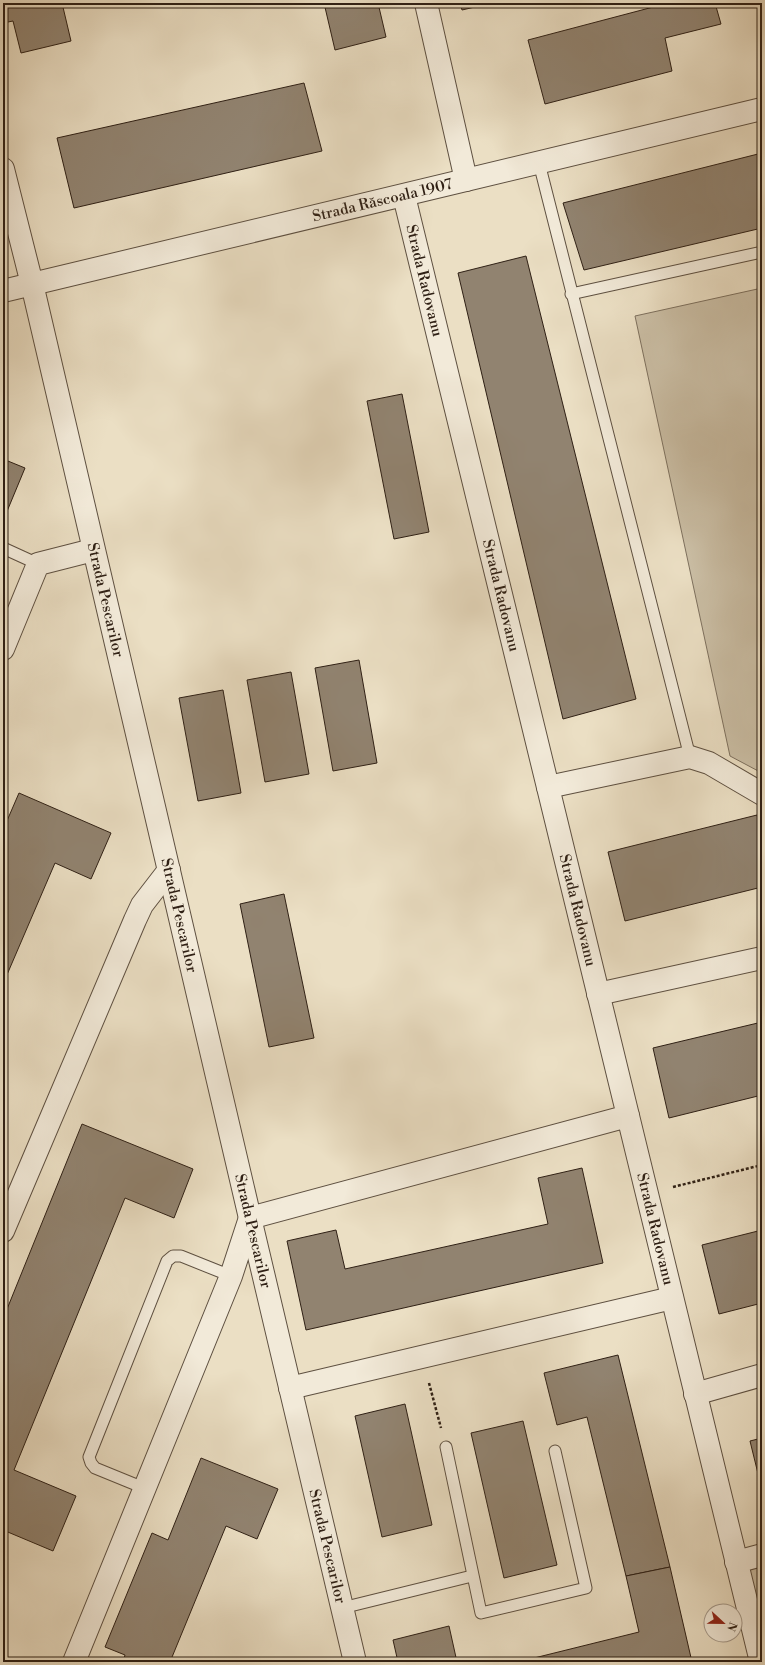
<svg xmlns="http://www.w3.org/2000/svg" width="765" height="1665" font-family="'Libre Bodoni',serif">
<rect width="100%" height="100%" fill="#ebdfc4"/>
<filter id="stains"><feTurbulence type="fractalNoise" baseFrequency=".005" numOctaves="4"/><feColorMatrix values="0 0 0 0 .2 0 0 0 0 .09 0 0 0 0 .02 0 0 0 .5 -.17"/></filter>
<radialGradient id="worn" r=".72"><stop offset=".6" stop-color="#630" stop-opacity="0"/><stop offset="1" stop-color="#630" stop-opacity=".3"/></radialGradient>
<g fill="#cbbfa6" stroke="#7d705e">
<polygon points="762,288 762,773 730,756 635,316"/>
<polygon points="762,1564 762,1618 748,1568"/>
</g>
<g fill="#918370" stroke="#2f2015">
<polygon points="3,3 62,3 71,41 21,53 13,21 3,23"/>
<polygon points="324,3 378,3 386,37 335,50"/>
<polygon points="460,3 492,3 462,10"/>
<polygon points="656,3 715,3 721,24 665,38 672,71 545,104 528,40 657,6"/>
<polygon points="304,83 322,151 74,208 57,138"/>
<polygon points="762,153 762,228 584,270 563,203"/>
<polygon points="526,256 636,699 563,719 458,273"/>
<polygon points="402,394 429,532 394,539 367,401"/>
<polygon points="3,459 25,468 3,521"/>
<polygon points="359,660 377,763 333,771 315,668"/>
<polygon points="291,672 309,774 265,782 247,680"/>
<polygon points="223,690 241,793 198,801 179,698"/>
<polygon points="19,793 111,833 91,879 55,863 3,984 3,830"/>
<polygon points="757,815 762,834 762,887 625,921 608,852"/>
<polygon points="284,894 314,1038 269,1047 240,904"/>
<polygon points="762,1022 762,1095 669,1118 653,1048"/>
<polygon points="82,1124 193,1169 174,1218 125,1198 14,1470 76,1496 53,1551 3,1530 3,1319"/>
<polygon points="582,1168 603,1263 306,1330 287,1241 336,1230 345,1269 548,1224 538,1178"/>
<polygon points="762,1230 762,1303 719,1314 702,1245"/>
<polygon points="618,1355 670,1567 626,1576 587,1417 557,1425 544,1373"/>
<polygon points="405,1404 432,1525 382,1537 355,1416"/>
<polygon points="523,1421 557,1565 504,1578 471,1433"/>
<polygon points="762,1438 762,1490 750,1441"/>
<polygon points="201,1458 278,1489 257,1539 226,1526 170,1662 123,1662 125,1655 105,1647 152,1533 168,1540"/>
<polygon points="670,1567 692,1662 518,1662 639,1632 626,1576"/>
<polygon points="449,1626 457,1662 398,1662 393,1640"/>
</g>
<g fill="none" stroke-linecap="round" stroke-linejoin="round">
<g stroke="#5e5041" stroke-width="13">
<g id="service">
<polyline points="539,163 690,757"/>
<polyline points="571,294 762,252"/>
<polyline points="3,548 38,564"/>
<polyline points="446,1447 481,1613 586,1588 555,1451"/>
<polyline points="144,1488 95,1468 91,1463 89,1457 167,1261 173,1256 181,1256 231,1276"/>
<polyline points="342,1608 472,1576"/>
</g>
</g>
<g stroke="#5e5041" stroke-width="24">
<g id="minor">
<polyline points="426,3 466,180"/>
<path id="s1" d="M3,169L32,284L250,1218L355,1662"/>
<path id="s2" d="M404,196L761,1662"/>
<path id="s3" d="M3,291L762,109"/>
<polyline points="3,649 38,564 93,550"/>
<polyline points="548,787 690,757 709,763 762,794"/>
<polyline points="598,994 762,958"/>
<polyline points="3,1231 135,920 142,905 169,870"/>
<polyline points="290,1388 672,1298"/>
<polyline points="695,1394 762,1375"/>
<polyline points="736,1562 762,1555"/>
<polyline points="74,1662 231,1276 250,1218 628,1116"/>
</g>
</g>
<g stroke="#2f2015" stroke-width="2.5" stroke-dasharray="3 2" stroke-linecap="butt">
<polyline points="673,1187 762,1165"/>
<polyline points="429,1383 441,1428"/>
</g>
<use href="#service" stroke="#f2ead9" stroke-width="11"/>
<use href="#minor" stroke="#f2ead9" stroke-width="22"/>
</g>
<g text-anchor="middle" stroke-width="3" stroke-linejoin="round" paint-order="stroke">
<g font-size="15" fill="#2f2015" stroke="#f2ead9">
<text dy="5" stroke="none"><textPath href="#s3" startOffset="390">Strada Răscoala 1907</textPath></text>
<text dy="5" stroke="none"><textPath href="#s2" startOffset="87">Strada Radovanu</textPath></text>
<text dy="5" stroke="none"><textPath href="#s2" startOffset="411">Strada Radovanu</textPath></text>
<text dy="5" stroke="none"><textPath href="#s1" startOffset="443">Strada Pescarilor</textPath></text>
<text dy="5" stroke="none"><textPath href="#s2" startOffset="735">Strada Radovanu</textPath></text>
<text dy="5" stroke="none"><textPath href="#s1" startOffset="767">Strada Pescarilor</textPath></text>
<text dy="5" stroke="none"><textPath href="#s2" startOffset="1063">Strada Radovanu</textPath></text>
<text dy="5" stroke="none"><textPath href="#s1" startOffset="1091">Strada Pescarilor</textPath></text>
<text dy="5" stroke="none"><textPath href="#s1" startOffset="1415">Strada Pescarilor</textPath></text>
</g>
</g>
<rect width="765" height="1665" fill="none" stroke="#ebdfc4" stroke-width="16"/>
<rect x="4" y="4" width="757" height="1657" fill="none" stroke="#2f2015" stroke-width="2"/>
<rect x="8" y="8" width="749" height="1649" fill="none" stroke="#2f2015"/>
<g transform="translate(723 1623) rotate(112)"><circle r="19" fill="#f2ead9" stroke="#a4998b"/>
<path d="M0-3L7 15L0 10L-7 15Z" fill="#8f2418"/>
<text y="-6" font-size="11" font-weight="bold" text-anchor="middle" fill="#2f2015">N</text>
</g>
<rect width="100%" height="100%" filter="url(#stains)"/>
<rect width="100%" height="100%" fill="url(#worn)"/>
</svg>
